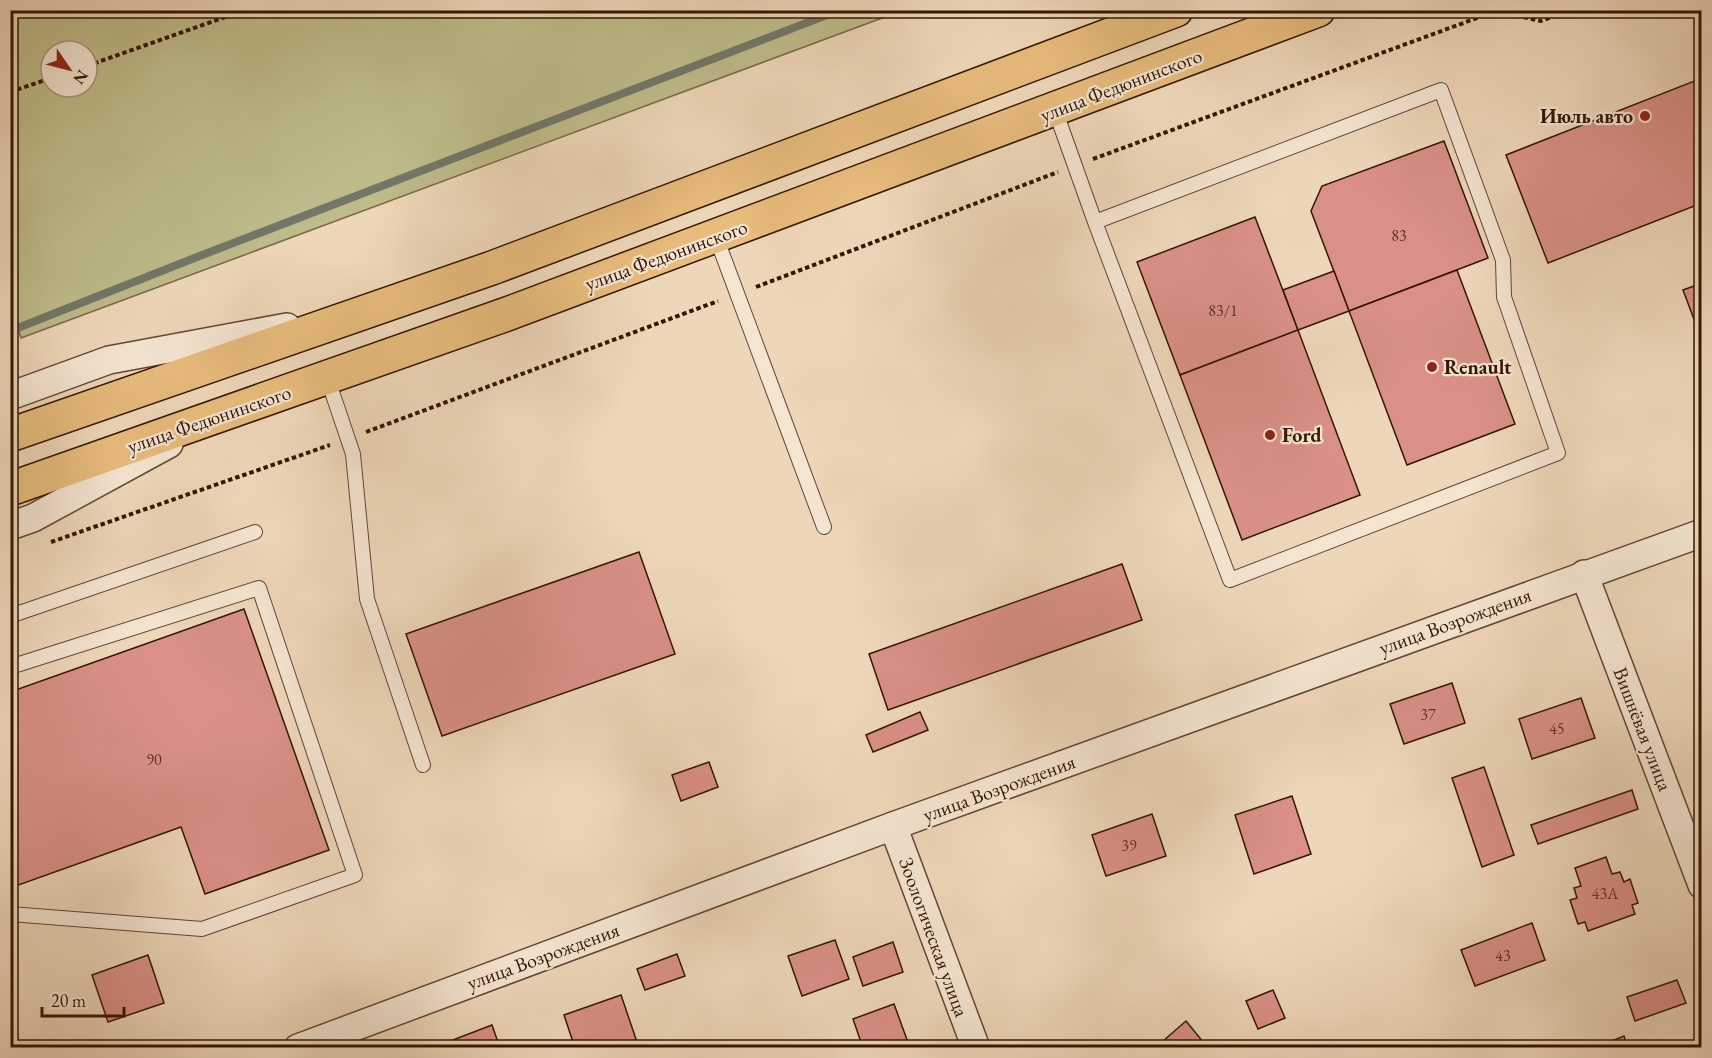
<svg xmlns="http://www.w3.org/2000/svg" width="1712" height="1058" font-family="'EB Garamond',serif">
<rect width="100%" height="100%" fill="#eed7b9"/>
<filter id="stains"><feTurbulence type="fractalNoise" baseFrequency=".00333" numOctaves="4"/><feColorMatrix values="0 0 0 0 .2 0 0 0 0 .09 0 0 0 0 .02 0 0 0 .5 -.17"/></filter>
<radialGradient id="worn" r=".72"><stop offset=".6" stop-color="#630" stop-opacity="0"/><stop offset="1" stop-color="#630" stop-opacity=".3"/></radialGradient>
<path fill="#bfbc8b" stroke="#796947" stroke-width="1.5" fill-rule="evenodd" d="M10,11L11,10L901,11L21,338L10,304ZM51,51H87V87H51Z"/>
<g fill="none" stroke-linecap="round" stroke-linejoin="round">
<polyline stroke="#717868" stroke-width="8" points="10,331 197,257 840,10"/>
</g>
<g fill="#da9087" stroke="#331603" stroke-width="1.5">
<polygon points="1702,78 1702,203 1548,263 1506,155"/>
<polygon points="1444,141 1488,258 1349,311 1311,211 1322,186"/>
<polygon points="1255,217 1298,330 1180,375 1137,262"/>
<polygon points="1457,270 1515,424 1407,465 1349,311"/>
<polygon points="1334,271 1349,311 1298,330 1283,290"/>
<polygon points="1702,283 1702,338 1701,338 1683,290"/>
<polygon points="1298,330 1360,495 1242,540 1180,375"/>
<polygon points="639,552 675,654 442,736 406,634"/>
<polygon points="1122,564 1142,620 888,710 869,654"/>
<polygon points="244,609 329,850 205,894 181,827 10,888 10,692"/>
<polygon points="1452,683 1465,723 1404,744 1390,704"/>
<polygon points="1581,698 1595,738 1532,759 1519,719"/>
<polygon points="920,712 928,730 873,752 866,735"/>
<polygon points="709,762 718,787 681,801 672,775"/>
<polygon points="1484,767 1514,855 1482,867 1452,778"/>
<polygon points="1632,790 1638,809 1538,844 1531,825"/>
<polygon points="1292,796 1311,854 1254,874 1235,815"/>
<polygon points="1152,814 1166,856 1106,876 1092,835"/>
<polygon points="1606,857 1612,874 1620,872 1624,882 1630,879 1638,903 1632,905 1635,914 1588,931 1585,922 1578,924 1570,900 1577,898 1574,888 1581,886 1575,868"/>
<polygon points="1532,923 1545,960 1475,986 1461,950"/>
<polygon points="835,940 849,979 802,996 788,956"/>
<polygon points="893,942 903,972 863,986 853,957"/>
<polygon points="677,954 685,976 645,990 637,969"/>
<polygon points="148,955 164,1003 108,1022 92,975"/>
<polygon points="1677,980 1686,1003 1635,1021 1627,997"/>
<polygon points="1273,990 1285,1018 1258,1029 1246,1001"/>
<polygon points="621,995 639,1048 575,1048 564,1015"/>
<polygon points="894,1004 910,1048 863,1048 853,1019"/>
<polygon points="1186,1021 1208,1048 1155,1048"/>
<polygon points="492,1025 500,1048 432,1048"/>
<polygon points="1624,1036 1628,1048 1594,1048"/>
</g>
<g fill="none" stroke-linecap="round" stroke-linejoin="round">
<g stroke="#624630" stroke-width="16">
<g id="lane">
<polyline points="1055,110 1095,222 1441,90 1503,260 1504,297 1558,453 1230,580 1095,222"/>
<polyline points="716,237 824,527"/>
<polyline points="327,377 353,454 367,599 423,765"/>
<polyline points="10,616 255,532"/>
<polyline points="10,667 259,588 355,875 202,929 10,914"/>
</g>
</g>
<g stroke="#624630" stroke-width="30">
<g id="street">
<polyline points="10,396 109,360 287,327"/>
<polyline points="10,526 33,518 169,444"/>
<polyline points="1584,574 1702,885"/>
<polyline points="893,826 976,1048"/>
<polyline points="298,1048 893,826 1702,533"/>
</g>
</g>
<g stroke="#331603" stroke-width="36">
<g id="highway">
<polyline points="10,435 492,268 1176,10"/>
<polyline points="10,489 507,314 1318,10"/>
</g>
</g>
<g stroke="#331603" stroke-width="4" stroke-dasharray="4.5 3" stroke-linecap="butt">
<polyline points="87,66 245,10"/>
<polyline points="10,92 51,78"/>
<polyline points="1093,159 1496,11 1541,21 1570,10"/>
<polyline points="756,287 1058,172"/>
<polyline points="366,432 718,301"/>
<polyline points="51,542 330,445"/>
</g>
<use href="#lane" stroke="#f4e5d2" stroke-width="14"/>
<use href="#street" stroke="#f4e5d2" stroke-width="27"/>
<use href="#highway" stroke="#e7bc7c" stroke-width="33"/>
</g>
<g fill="#8f2418" stroke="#f4e5d2" stroke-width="2">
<circle cx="1645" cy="116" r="6"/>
<circle cx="1432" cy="367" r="6"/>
<circle cx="1270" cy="435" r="6"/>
</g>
<g text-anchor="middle" stroke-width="4.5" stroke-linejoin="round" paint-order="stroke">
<g font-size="16" fill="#5d3424">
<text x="1399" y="241">83</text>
<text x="1223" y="316">83/1</text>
<text x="1428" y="720">37</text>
<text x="1557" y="734">45</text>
<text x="154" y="765">90</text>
<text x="1129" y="851">39</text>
<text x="1605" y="899">43А</text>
<text x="1503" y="961">43</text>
</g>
<g font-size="20" fill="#331603" stroke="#f4e5d2">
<text transform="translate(1121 85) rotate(-21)" y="7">улица Федюнинского</text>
<text transform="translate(666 255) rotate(-20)" y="7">улица Федюнинского</text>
<text transform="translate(209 419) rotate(-19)" y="7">улица Федюнинского</text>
<text transform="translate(1455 621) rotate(-20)" y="7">улица Возрождения</text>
<text transform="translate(1643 729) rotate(69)" y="7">Вишнёвая улица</text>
<text transform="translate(999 788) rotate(-20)" y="7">улица Возрождения</text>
<text transform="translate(934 937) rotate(70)" y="7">Зоологическая улица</text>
<text transform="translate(543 956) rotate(-20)" y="7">улица Возрождения</text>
</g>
<g font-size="20" font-weight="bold" fill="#331603" stroke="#f4e5d2" text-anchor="start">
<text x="1633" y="123" text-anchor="end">Июль авто</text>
<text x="1444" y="374">Renault</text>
<text x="1282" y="442">Ford</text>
</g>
</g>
<rect width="1712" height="1058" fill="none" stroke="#eed7b9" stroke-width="36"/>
<rect x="12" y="12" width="1688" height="1034" fill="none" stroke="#331603" stroke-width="3"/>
<rect x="18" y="18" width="1676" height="1022" fill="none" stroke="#331603" stroke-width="1.5"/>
<g transform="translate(69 69) rotate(125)"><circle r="28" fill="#f4e5d2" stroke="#a7927f" stroke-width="1.5"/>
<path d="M0-4.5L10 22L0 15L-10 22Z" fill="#8f2418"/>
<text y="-9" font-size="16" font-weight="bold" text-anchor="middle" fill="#331603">N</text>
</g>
<path d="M42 1007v9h82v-9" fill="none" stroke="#331603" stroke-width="3"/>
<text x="51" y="1007" font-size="18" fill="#331603" stroke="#f4e5d2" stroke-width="4.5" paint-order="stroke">20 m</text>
<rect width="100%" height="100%" filter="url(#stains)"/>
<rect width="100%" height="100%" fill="url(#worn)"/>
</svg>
